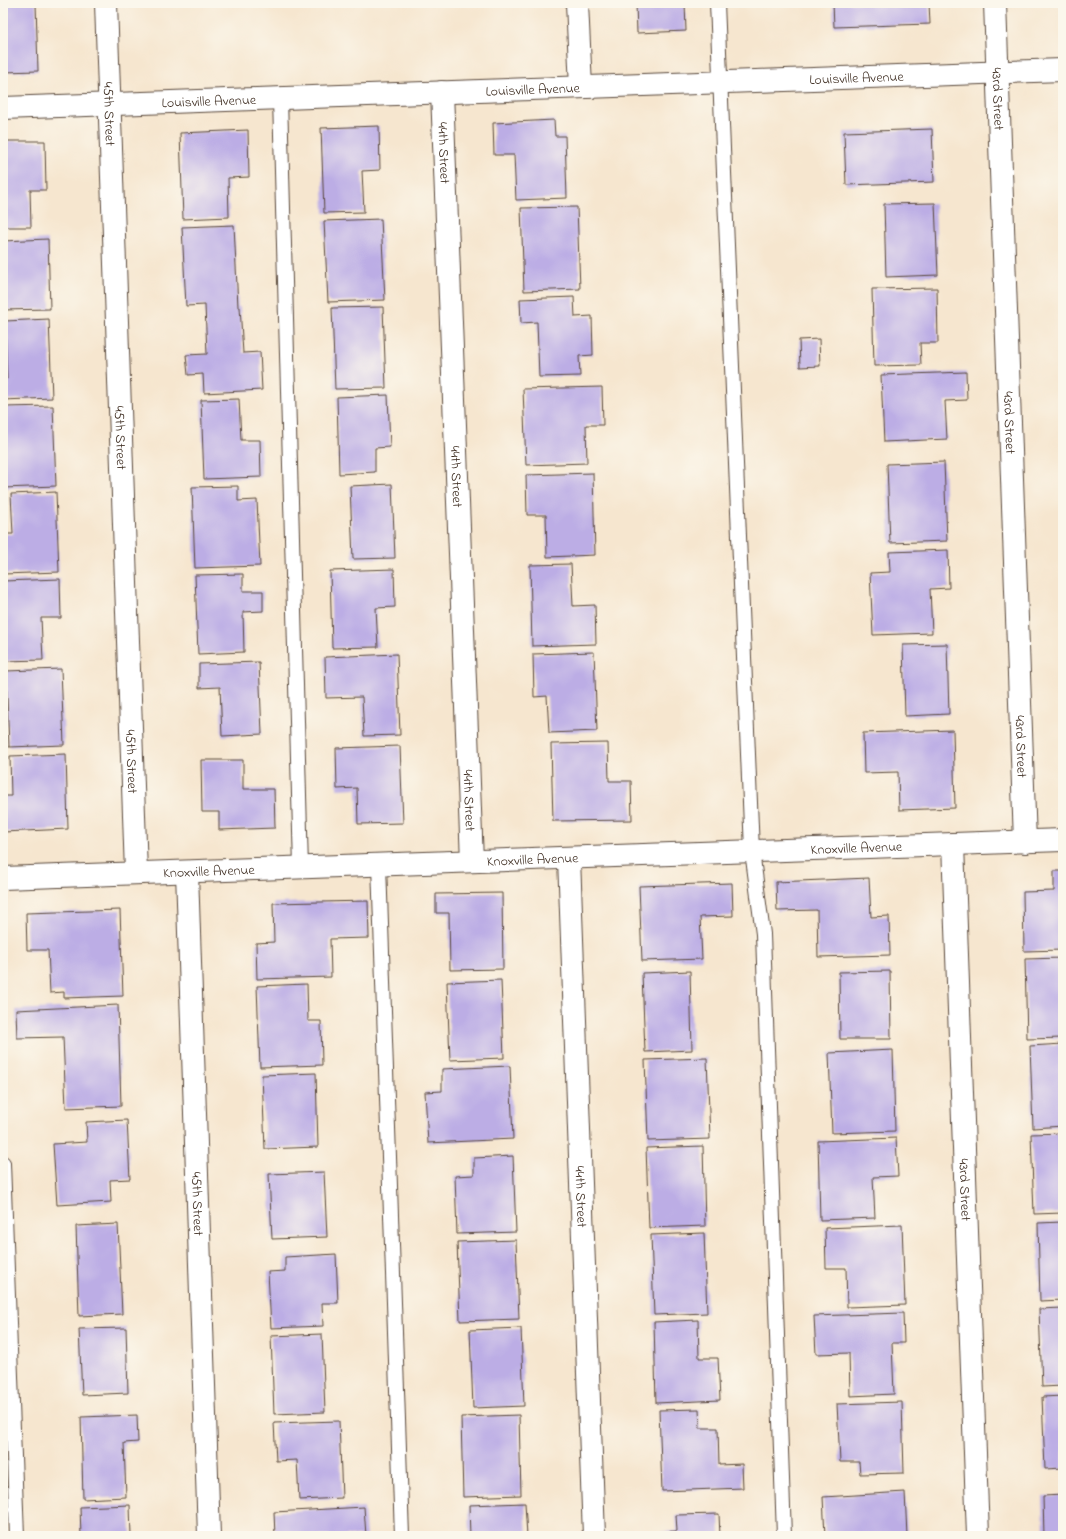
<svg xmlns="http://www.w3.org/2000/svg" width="1066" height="1539" font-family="'Indie Flower',sans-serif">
<rect width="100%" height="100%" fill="#fbf7ec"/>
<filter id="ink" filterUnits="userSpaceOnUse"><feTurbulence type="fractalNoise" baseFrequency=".025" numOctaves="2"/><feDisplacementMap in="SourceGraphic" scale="8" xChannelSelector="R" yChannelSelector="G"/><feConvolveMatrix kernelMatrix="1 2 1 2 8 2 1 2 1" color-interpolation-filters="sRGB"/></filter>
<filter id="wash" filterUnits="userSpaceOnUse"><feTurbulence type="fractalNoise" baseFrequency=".012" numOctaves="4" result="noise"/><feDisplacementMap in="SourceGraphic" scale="16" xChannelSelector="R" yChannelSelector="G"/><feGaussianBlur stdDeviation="0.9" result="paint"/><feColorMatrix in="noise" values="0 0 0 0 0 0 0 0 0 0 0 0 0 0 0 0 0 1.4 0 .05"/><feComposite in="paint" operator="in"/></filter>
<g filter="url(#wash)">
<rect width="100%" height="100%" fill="#f6e6cf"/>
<g id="blocks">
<g fill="#bcade5">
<polygon points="3,3 36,3 38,71 3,72"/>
<polygon points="636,3 685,3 686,31 637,33"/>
<polygon points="833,3 929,3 930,24 834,27"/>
<polygon points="554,120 555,136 565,136 567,198 516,200 514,155 494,155 493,123"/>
<polygon points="379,126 380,170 362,171 364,212 324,213 321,128"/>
<polygon points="932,129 934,182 846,185 844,132"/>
<polygon points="248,130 249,177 228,178 229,217 183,219 180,133"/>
<polygon points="3,141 45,141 46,190 30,190 31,227 3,227"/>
<polygon points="935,203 938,275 886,277 884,204"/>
<polygon points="577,207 580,289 524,291 521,208"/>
<polygon points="381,219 385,300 328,302 324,221"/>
<polygon points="234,225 238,307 240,307 243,353 260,352 262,390 204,393 203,374 188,375 186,355 207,354 205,305 186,306 182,227"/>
<polygon points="48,239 50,309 3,310 3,241"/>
<polygon points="937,288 938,343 920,343 921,365 874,366 872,289"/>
<polygon points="574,297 575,317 592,316 593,355 579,356 580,376 539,377 537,322 521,323 520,299"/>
<polygon points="383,307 386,388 335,389 332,308"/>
<polygon points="49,319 52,398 3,400 3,380 7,379 5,321"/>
<polygon points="819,339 820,366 800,367 799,340"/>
<polygon points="966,372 967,400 945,401 947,439 884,442 881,375"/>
<polygon points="602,387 603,425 586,425 587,463 526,465 523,389"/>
<polygon points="388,395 390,447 375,448 375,472 339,474 337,397"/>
<polygon points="239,399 241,440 260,440 261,477 204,479 201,400"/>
<polygon points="53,406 56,486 3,488 3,407"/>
<polygon points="944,462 947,541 890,543 887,464"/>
<polygon points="593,473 595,555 547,557 546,515 527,515 526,475"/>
<polygon points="392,484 395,558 353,559 350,486"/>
<polygon points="238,486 238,501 257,500 260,566 195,568 192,487"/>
<polygon points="56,492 59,572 3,574 3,534 13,534 11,494"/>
<polygon points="948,550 949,588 930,589 932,633 873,635 870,573 890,572 889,552"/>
<polygon points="571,564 573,606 595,605 596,644 532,646 530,565"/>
<polygon points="394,569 395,607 376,608 378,647 332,648 330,571"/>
<polygon points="243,574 243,591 263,591 263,611 243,612 244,652 198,654 195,575"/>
<polygon points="60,579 61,618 41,618 43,660 3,661 3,581"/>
<polygon points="947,644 949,714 905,716 903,645"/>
<polygon points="594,652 597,731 549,733 547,696 534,697 533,654"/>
<polygon points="397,654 400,735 364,736 362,697 326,698 325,657"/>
<polygon points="259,662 262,734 222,736 220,687 199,688 199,664"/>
<polygon points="61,669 64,745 9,747 6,671"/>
<polygon points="953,730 955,808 899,810 898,772 864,773 863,733"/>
<polygon points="608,743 609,781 631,781 632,820 553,821 551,744"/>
<polygon points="400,746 403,823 358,824 357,788 337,789 336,748"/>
<polygon points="66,754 68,829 3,832 3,796 11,796 10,756"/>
<polygon points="201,760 243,760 243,789 274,789 275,828 219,830 219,812 202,812"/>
<polygon points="1054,871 1063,871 1063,950 1024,951 1023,892 1054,891"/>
<polygon points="869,878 871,917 889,916 890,955 818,957 817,910 777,911 776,882"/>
<polygon points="732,883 733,916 700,917 702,959 642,961 639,886"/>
<polygon points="502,893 503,969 450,970 449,913 436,913 436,894"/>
<polygon points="368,901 369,938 330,939 331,977 257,979 256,943 274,942 273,903"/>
<polygon points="120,910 123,996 64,998 64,992 50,993 48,950 27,950 26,913"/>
<polygon points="1063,958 1063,1038 1027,1039 1025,959"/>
<polygon points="690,971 692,1050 645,1052 642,973"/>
<polygon points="890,971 891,1039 840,1039 839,972"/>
<polygon points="501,980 504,1058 450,1060 447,982"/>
<polygon points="307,984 308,1021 321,1021 322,1065 260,1067 257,986"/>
<polygon points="118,1005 121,1106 66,1108 63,1037 17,1038 16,1010"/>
<polygon points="1063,1044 1063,1126 1033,1128 1030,1046"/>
<polygon points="893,1050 895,1131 832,1133 829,1053"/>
<polygon points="707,1058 710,1139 648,1141 645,1060"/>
<polygon points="510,1066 513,1139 428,1143 425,1092 442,1091 442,1069"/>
<polygon points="316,1073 318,1147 265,1149 262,1075"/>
<polygon points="127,1120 130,1179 110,1180 111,1202 57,1205 53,1144 87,1142 86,1122"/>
<polygon points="1063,1133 1063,1213 1034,1214 1031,1134"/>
<polygon points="896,1138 898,1176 873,1177 875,1218 820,1220 818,1141"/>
<polygon points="703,1146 705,1226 649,1228 646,1148"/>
<polygon points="513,1156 516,1232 457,1234 455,1176 474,1175 474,1158"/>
<polygon points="324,1172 327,1237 272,1239 269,1174"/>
<polygon points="1063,1222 1063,1300 1040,1301 1038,1223"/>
<polygon points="118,1224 122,1314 79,1316 76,1226"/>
<polygon points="902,1225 905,1305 847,1307 846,1268 826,1268 825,1228"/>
<polygon points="704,1233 707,1313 654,1315 651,1235"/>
<polygon points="516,1240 519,1319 460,1321 457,1242"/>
<polygon points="336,1254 338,1303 322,1303 323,1326 271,1328 268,1272 285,1271 285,1257"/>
<polygon points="1063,1308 1063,1386 1042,1387 1039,1309"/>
<polygon points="903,1313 904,1343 892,1343 894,1394 850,1396 849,1353 816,1354 814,1316"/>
<polygon points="698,1320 699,1358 718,1358 720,1400 656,1403 654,1322"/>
<polygon points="126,1328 128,1393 82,1395 79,1329"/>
<polygon points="521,1328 524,1406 473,1408 470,1330"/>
<polygon points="322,1334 325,1412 274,1414 271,1336"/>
<polygon points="1063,1396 1063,1468 1045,1469 1042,1397"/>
<polygon points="902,1402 904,1473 860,1474 859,1462 840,1462 837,1404"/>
<polygon points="699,1409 700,1428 718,1428 719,1465 742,1464 743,1488 662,1491 659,1410"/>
<polygon points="137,1415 138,1442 124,1443 126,1497 83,1499 81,1417"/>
<polygon points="519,1415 521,1495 463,1497 461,1417"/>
<polygon points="339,1421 342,1498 299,1500 297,1460 276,1461 274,1423"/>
<polygon points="905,1492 907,1536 825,1536 823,1497"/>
<polygon points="1063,1495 1063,1536 1044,1536 1043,1496"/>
<polygon points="525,1503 527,1536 470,1536 469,1505"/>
<polygon points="130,1505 131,1536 81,1536 80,1507"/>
<polygon points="364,1507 366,1536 275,1536 274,1512"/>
<polygon points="719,1514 720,1536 659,1536 659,1532 677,1531 676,1515"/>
</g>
</g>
</g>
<g filter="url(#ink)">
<use href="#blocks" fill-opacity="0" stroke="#574639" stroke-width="1"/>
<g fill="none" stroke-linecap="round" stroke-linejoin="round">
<g stroke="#574639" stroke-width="16">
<g id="lane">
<polyline points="717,3 752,851 763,934 784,1536"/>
<polyline points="280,98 301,868"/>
<polyline points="379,865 402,1536"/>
<polyline points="3,1163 17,1536"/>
</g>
</g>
<g stroke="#574639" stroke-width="24">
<g id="street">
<path id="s1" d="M106,3L136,873"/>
<polyline points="577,3 581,87"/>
<path id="s2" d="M995,3L1025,842"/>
<path id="s3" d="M442,92L472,861"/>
<path id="s4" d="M3,108L1063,70"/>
<path id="s5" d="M953,844L978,1536"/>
<path id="s6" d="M569,858L594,1536"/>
<path id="s7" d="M187,872L209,1536"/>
<path id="s8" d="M3,878L1063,840"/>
</g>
</g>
<use href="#lane" stroke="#fff" stroke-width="14"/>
<use href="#street" stroke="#fff" stroke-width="22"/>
</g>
</g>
<g text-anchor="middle" stroke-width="3.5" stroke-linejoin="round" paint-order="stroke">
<g font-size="14" fill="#3b2a1e" stroke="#fbf7ec">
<text dy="5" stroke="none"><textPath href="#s4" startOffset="854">Louisville Avenue</textPath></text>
<text dy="5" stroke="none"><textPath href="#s4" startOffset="530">Louisville Avenue</textPath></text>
<text dy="5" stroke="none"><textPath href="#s2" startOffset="96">43rd Street</textPath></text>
<text dy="5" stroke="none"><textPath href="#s4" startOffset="206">Louisville Avenue</textPath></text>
<text dy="5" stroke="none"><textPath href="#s1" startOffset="111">45th Street</textPath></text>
<text dy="5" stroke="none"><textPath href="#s3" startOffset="61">44th Street</textPath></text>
<text dy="5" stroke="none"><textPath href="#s2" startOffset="420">43rd Street</textPath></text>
<text dy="5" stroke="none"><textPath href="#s1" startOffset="435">45th Street</textPath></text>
<text dy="5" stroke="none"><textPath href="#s3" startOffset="385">44th Street</textPath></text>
<text dy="5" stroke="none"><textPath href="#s2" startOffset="744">43rd Street</textPath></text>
<text dy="5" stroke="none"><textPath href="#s1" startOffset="759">45th Street</textPath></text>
<text dy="5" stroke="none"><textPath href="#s3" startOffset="709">44th Street</textPath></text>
<text dy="5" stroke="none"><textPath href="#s8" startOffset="854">Knoxville Avenue</textPath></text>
<text dy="5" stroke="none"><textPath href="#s8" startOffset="530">Knoxville Avenue</textPath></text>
<text dy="5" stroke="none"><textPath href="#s8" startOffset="206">Knoxville Avenue</textPath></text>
<text dy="5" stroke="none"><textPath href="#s5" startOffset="346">43rd Street</textPath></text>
<text dy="5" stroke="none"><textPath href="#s6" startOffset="339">44th Street</textPath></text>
<text dy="5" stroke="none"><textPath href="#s7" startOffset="332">45th Street</textPath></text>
</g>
</g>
<rect width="1066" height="1539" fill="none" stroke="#fbf7ec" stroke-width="16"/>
</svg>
